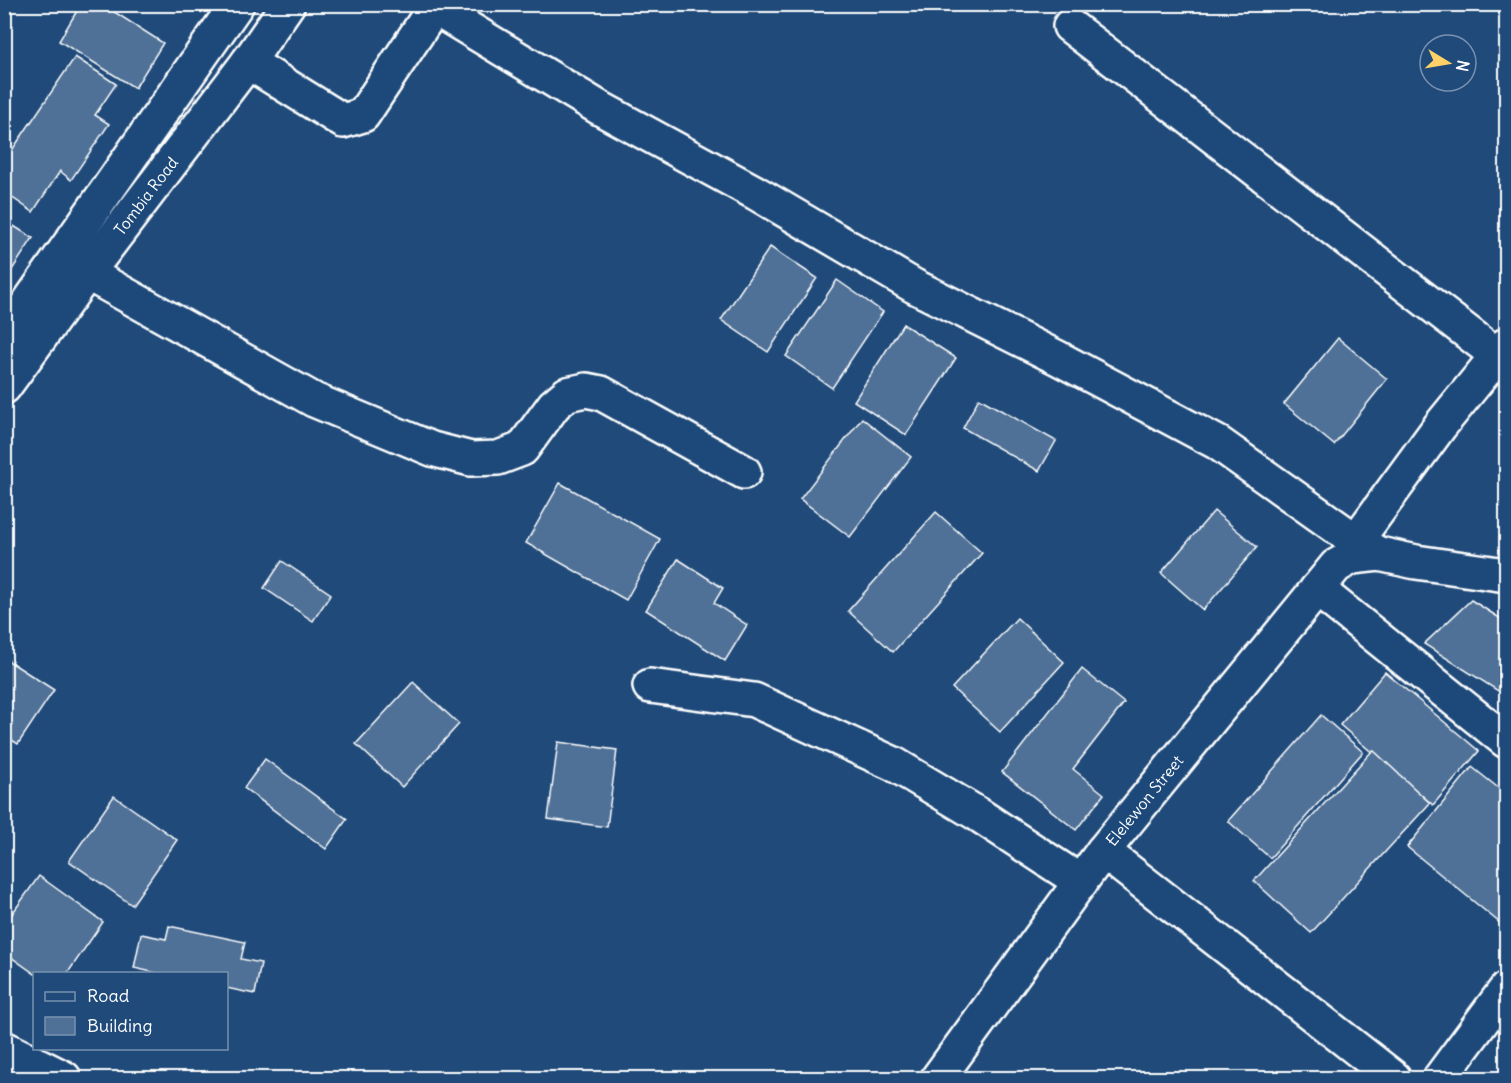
<svg xmlns="http://www.w3.org/2000/svg" width="1511" height="1083" font-family="Delius,sans-serif">
<rect width="100%" height="100%" fill="#1f4a7a"/>
<filter id="ink" filterUnits="userSpaceOnUse"><feTurbulence type="fractalNoise" baseFrequency=".0167" numOctaves="2"/><feDisplacementMap in="SourceGraphic" scale="12" xChannelSelector="R" yChannelSelector="G"/><feConvolveMatrix kernelMatrix="1 2 1 2 8 2 1 2 1" color-interpolation-filters="sRGB"/></filter>
<g filter="url(#ink)">
<g fill="#507197" stroke="#fff" stroke-width="1.5">
<polygon points="81,4 102,4 163,43 135,88 59,41"/>
<polygon points="75,57 116,84 95,115 109,124 71,180 60,171 33,212 4,192 4,162"/>
<polygon points="4,220 33,238 4,282"/>
<polygon points="770,247 817,278 768,352 721,320"/>
<polygon points="837,280 883,312 832,388 786,356"/>
<polygon points="903,324 956,358 906,435 854,401"/>
<polygon points="1338,338 1387,379 1334,445 1284,404"/>
<polygon points="979,398 1056,441 1039,471 963,428"/>
<polygon points="862,418 911,457 850,537 800,499"/>
<polygon points="560,483 660,539 626,600 526,543"/>
<polygon points="1214,511 1257,547 1203,610 1161,573"/>
<polygon points="936,512 982,553 893,652 848,611"/>
<polygon points="678,559 723,588 714,603 747,625 725,661 646,610"/>
<polygon points="282,561 331,594 313,621 264,588"/>
<polygon points="1471,600 1506,622 1506,696 1424,644"/>
<polygon points="1017,618 1064,662 1000,732 952,688"/>
<polygon points="4,658 54,690 18,744 4,735"/>
<polygon points="1082,669 1124,703 1073,769 1104,794 1076,830 1002,772"/>
<polygon points="1385,672 1479,751 1433,805 1340,725"/>
<polygon points="413,682 459,724 402,787 356,744"/>
<polygon points="1321,715 1363,752 1270,858 1228,821"/>
<polygon points="558,742 617,750 607,827 548,819"/>
<polygon points="1373,750 1430,803 1311,933 1254,881"/>
<polygon points="265,759 347,819 326,849 244,788"/>
<polygon points="1472,767 1506,794 1506,928 1407,847"/>
<polygon points="114,796 177,840 132,905 69,861"/>
<polygon points="39,876 103,922 67,974 35,974 4,952 4,925"/>
<polygon points="169,926 245,942 241,959 261,963 255,994 226,988 226,974 161,974 134,968 141,934 166,939"/>
</g>
<g fill="none" stroke-linecap="round" stroke-linejoin="round">
<g stroke="#fff" stroke-width="38">
<g id="minor">
<polyline points="428,4 598,107 756,193 914,286 1058,358 1218,443 1356,541 1379,554 1416,562 1506,575"/>
<polyline points="1070,26 1498,356"/>
<polyline points="248,62 343,121 363,115 434,8"/>
<polyline points="87,273 314,400 432,449 471,459 498,458 522,449 554,405 567,394 586,390 601,393 744,472"/>
<polyline points="1356,541 1440,426 1506,345"/>
<polyline points="1317,589 1506,741"/>
<polyline points="650,686 754,700 894,764 976,813 1081,882"/>
<polyline points="1103,851 1394,1078"/>
<polyline points="4,1048 64,1078"/>
<path id="s1" d="M938,1078L1103,851L1336,566L1352,557L1379,554"/>
<polyline points="1440,1078 1506,989"/>
</g>
</g>
<g stroke="#fff" stroke-width="38">
<g id="major">
<polyline points="4,338 237,4"/>
<path id="s2" d="M4,387L87,273L248,62L288,4"/>
</g>
</g>
<use href="#minor" stroke="#1f4a7a" stroke-width="33"/>
<use href="#major" stroke="#1f4a7a" stroke-width="33"/>
</g>
</g>
<g text-anchor="middle" stroke-width="4.5" stroke-linejoin="round" paint-order="stroke">
<g font-size="16" fill="#fff" stroke="#1f4a7a">
<text dy="6" stroke="none"><textPath href="#s2" startOffset="238">Tombia Road</textPath></text>
<text dy="6" stroke="none"><textPath href="#s1" startOffset="346">Elelewon Street</textPath></text>
</g>
</g>
<rect width="1511" height="1083" fill="none" stroke="#1f4a7a" stroke-width="24"/>
<rect x="12" y="12" width="1487" height="1059" fill="none" stroke="#fff" stroke-width="2" filter="url(#ink)"/>
<rect x="33" y="972" width="195" height="78" fill="#1f4a7a" stroke="#7992af" stroke-width="1.5"/>
<rect x="45" y="992" width="30" height="9" fill="#1f4a7a" stroke="#7992af" stroke-width="1.5"/>
<text x="87" y="1002" font-size="18" fill="#ffffff">Road</text>
<rect x="45" y="1017" width="30" height="18" fill="#507197" stroke="#7992af" stroke-width="1.5"/>
<text x="87" y="1032" font-size="18" fill="#ffffff">Building</text>
<g transform="translate(1448 63) rotate(101)"><circle r="28" fill="#1f4a7a" stroke="#7992af" stroke-width="1.5"/>
<path d="M0-4.5L10 22L0 15L-10 22Z" fill="#ffd166"/>
<text y="-9" font-size="16" font-weight="bold" text-anchor="middle" fill="#ffffff">N</text>
</g>
</svg>
